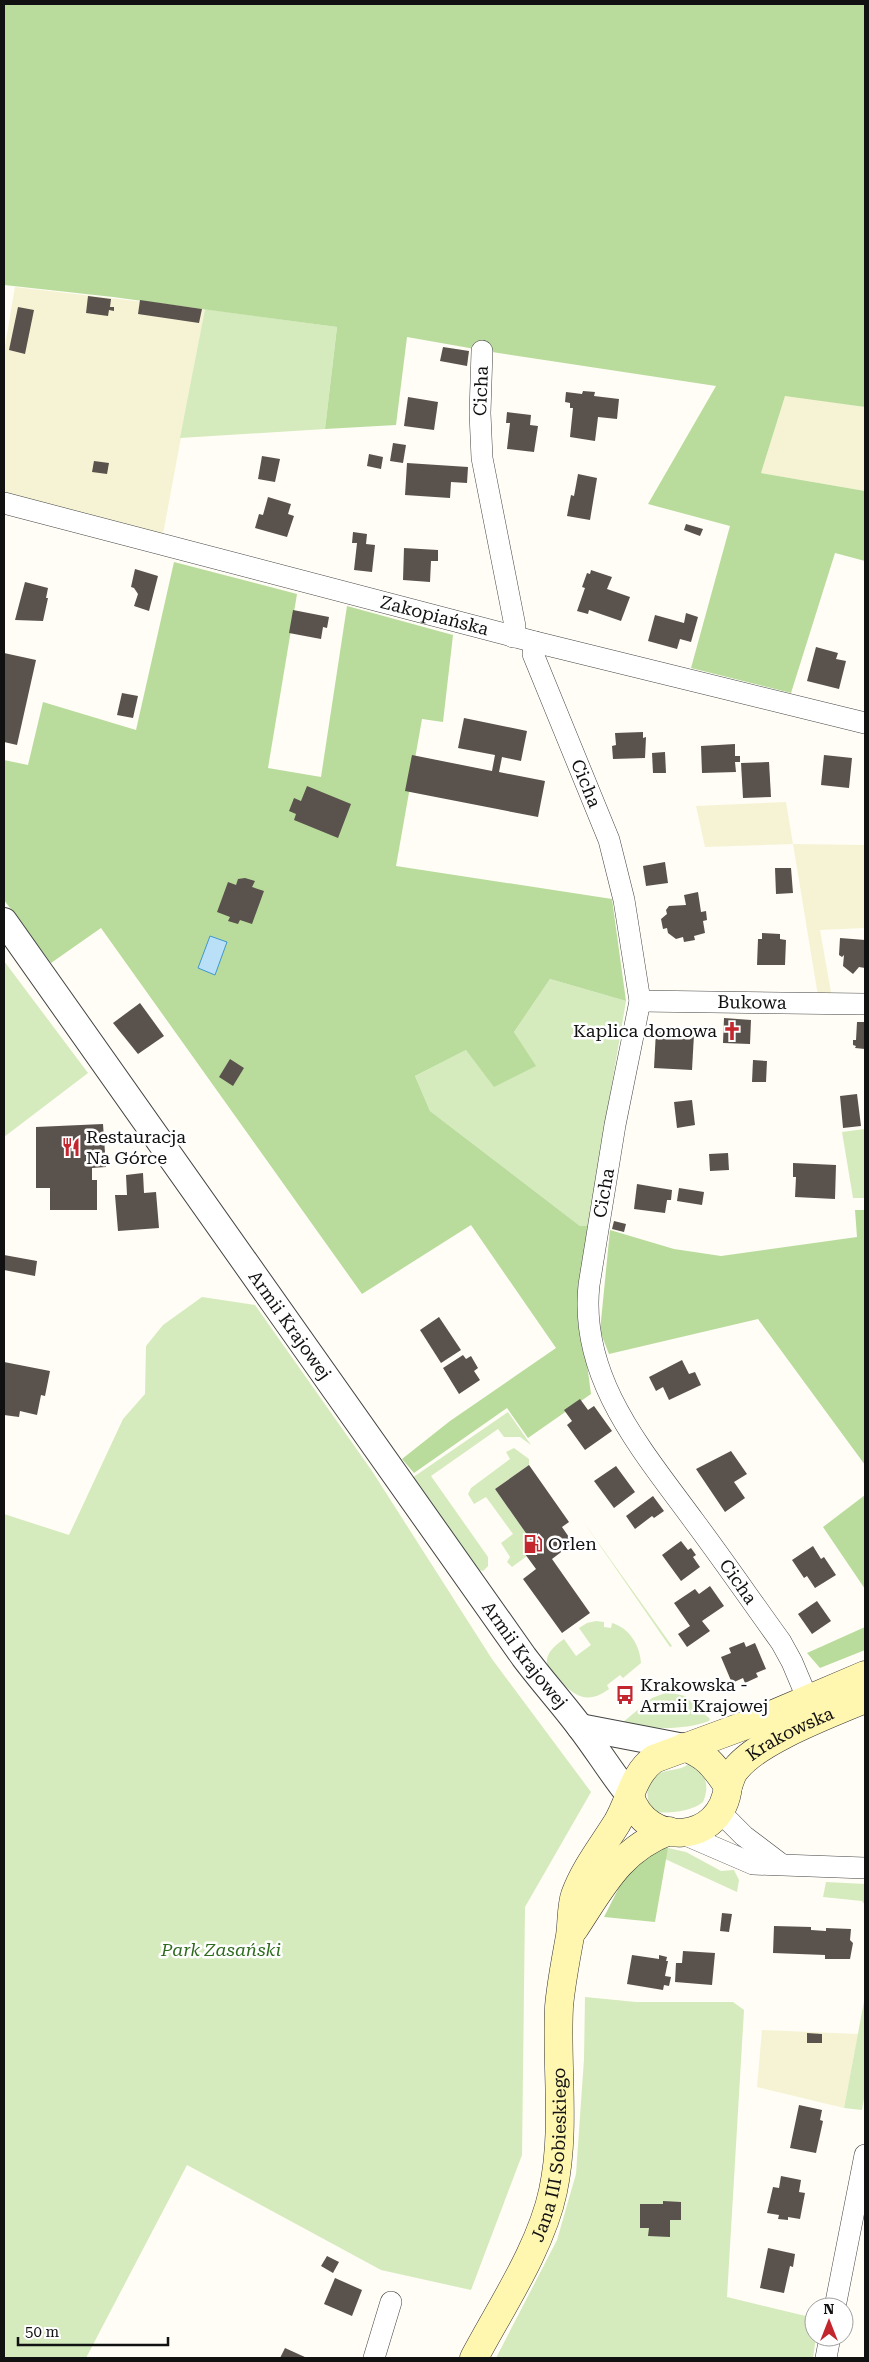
<svg xmlns="http://www.w3.org/2000/svg" width="869" height="2362" font-family="'Roboto Serif',serif">
<rect width="100%" height="100%" fill="#fffdf5"/>
<g fill="#f6f3d4">
<polygon points="15,287 205,309 163,534 4,494 4,352"/>
<polygon points="785,395 865,407 865,491 761,473"/>
<polygon points="786,802 793,844 865,845 865,928 820,930 832,998 818,996 793,844 705,847 696,806"/>
<polygon points="762,2030 858,2034 844,2108 757,2087"/>
</g>
<g fill="#d5ebbd">
<polygon points="205,309 337,327 325,429 180,438"/>
<polygon points="4,961 88,1073 4,1137"/>
<polygon points="550,979 626,1001 588,1226 580,1226 430,1111 415,1076 466,1050 535,1066 514,1032"/>
<polygon points="865,1129 865,1198 853,1198 842,1132"/>
<polygon points="202,1297 255,1305 372,1471 492,1659 591,1792 525,1907 522,2155 471,2290 381,2270 187,2165 86,2358 4,2358 4,1514 69,1535 123,1419 145,1394 146,1346 163,1325"/>
<polygon points="508,1412 531,1445 520,1437 504,1437 498,1429 431,1476 488,1557 488,1566 483,1571 478,1570 412,1478"/>
<polygon points="514,1448 529,1459 529,1465 495,1489 535,1546 525,1554 527,1556 512,1567 507,1562 510,1557 501,1543 513,1534 486,1497 474,1504 468,1494 471,1488 510,1459 506,1452"/>
<polygon points="583,1521 672,1646 670,1647"/>
<path d="M596,1621L604,1622V1627L611,1628L612,1623C629,1628 640,1645 641,1663L623,1678L620,1675L607,1685L609,1689C589,1704 575,1698 560,1680L555,1683C543,1662 543,1654 564,1639L576,1656L591,1645L579,1628L587,1623Z"/>
<path d="M668,1692L685,1696L710,1719L709,1721C681,1731 651,1729 622,1723L652,1698Z"/>
<path d="M687,1765H692C706,1774 710,1786 703,1802C693,1811 666,1815 653,1811C645,1799 644,1780 660,1773C669,1769 678,1771 687,1765Z"/>
<polygon points="668,1848 686,1852 721,1871 734,1870 739,1880 737,1892 665,1859"/>
<polygon points="826,1882 865,1884 865,1905 862,1901 823,1897"/>
<polygon points="865,1996 865,2093 862,2110 844,2108"/>
<polygon points="585,1997 636,2002 733,2002 744,2010 727,2297 814,2318 814,2337 816,2337 813,2358 496,2358 557,2240 576,2174 584,2059"/>
</g>
<g fill="#b9dc9c">
<polygon points="4,4 865,4 865,407 785,396 761,473 865,491 865,561 835,553 791,693 691,668 730,526 648,504 716,386 492,352 407,337 396,425 325,429 337,327 113,297 4,285"/>
<polygon points="174,562 297,594 268,768 321,777 347,606 453,635 443,722 422,719 396,866 612,899 626,1001 550,979 514,1032 536,1066 494,1087 466,1050 415,1076 430,1111 580,1226 588,1226 578,1296 591,1394 528,1438 507,1408 414,1473 402,1459 450,1421 556,1348 471,1225 362,1294 101,928 51,963 4,900 4,760 28,765 43,702 136,730"/>
<polygon points="855,1210 865,1210 865,1465 758,1319 609,1354 600,1331 610,1230 674,1249 721,1256 857,1237"/>
<polygon points="865,1495 865,1589 823,1527"/>
<polygon points="865,1627 865,1650 820,1668 807,1653"/>
<polygon points="668,1848 655,1922 604,1917 632,1862 657,1849"/>
</g>
<polygon fill="#b9e0f7" stroke="#3f96cf" points="210,936 227,942 215,975 198,968"/>
<g fill="#5a524d">
<polygon points="88,296 111,299 110,307 114,307 114,311 109,310 108,316 86,313"/>
<polygon points="140,300 202,309 199,323 138,314"/>
<polygon points="18,307 34,310 25,354 9,350"/>
<polygon points="443,347 469,351 467,366 440,361"/>
<polygon points="583,391 595,392 594,396 619,399 617,419 598,417 595,441 570,437 573,408 570,408 570,403 565,402 566,392 582,394"/>
<polygon points="408,397 438,402 434,430 404,426"/>
<polygon points="507,412 531,415 530,425 538,426 534,452 507,449 510,423 506,423"/>
<polygon points="393,443 406,445 403,463 390,461"/>
<polygon points="369,454 383,457 381,469 367,466"/>
<polygon points="262,456 280,459 275,482 258,479"/>
<polygon points="94,461 109,463 107,474 92,472"/>
<polygon points="407,463 468,467 467,483 451,482 450,498 405,495"/>
<polygon points="578,474 597,478 590,520 567,516 571,495 574,496"/>
<polygon points="268,497 291,504 288,514 294,516 287,537 255,528 259,514 263,515"/>
<polygon points="686,524 703,529 700,536 684,530"/>
<polygon points="353,532 367,534 366,544 375,545 372,572 354,570 357,543 352,543"/>
<polygon points="404,548 438,550 438,561 431,561 430,582 403,580"/>
<polygon points="135,569 158,576 149,611 134,606 138,594 134,588 131,587"/>
<polygon points="591,570 612,577 607,589 630,597 621,621 589,610 588,614 577,611 585,588 582,587 587,573 590,574"/>
<polygon points="25,582 48,588 46,598 48,598 43,621 15,620"/>
<polygon points="293,610 329,617 327,628 323,627 321,639 289,633"/>
<polygon points="686,613 698,617 691,642 680,639 677,649 648,641 655,615 684,623"/>
<polygon points="816,647 838,653 836,659 846,661 839,689 807,681"/>
<polygon points="4,653 36,660 17,745 4,742"/>
<polygon points="122,693 138,696 133,718 117,715"/>
<polygon points="464,718 527,731 521,761 502,757 499,772 545,781 538,817 405,791 412,755 492,771 495,755 458,748"/>
<polygon points="643,732 643,738 646,737 645,758 613,759 612,746 616,745 615,733"/>
<polygon points="735,744 735,756 740,756 740,762 735,762 736,772 702,773 701,746"/>
<polygon points="665,752 666,773 653,773 652,753"/>
<polygon points="824,755 852,758 849,788 821,785"/>
<polygon points="769,762 771,797 743,798 741,763"/>
<polygon points="307,786 351,804 338,838 294,820 296,814 289,811 294,798 301,801"/>
<polygon points="665,862 668,883 646,886 643,866"/>
<polygon points="775,868 791,868 793,893 776,894"/>
<polygon points="245,878 255,881 252,887 264,891 252,924 240,920 238,924 228,921 230,917 217,912 228,882 236,885 238,879"/>
<polygon points="698,892 701,912 706,911 707,920 703,921 705,933 694,936 695,940 684,942 683,937 676,939 668,933 667,928 663,929 661,919 667,914 666,910 669,906 686,905 684,895"/>
<polygon points="762,933 780,934 780,939 786,940 785,965 757,965 758,939 762,939"/>
<polygon points="840,938 865,940 865,968 859,967 853,974 843,966 844,955 842,957 839,955"/>
<polygon points="140,1003 164,1036 138,1054 113,1023"/>
<polygon points="724,1018 751,1020 750,1044 723,1043"/>
<polygon points="857,1022 865,1022 865,1049 855,1048 856,1046 853,1045 853,1040 856,1040"/>
<polygon points="656,1031 694,1034 692,1070 654,1068"/>
<polygon points="230,1059 244,1068 233,1086 219,1077"/>
<polygon points="753,1060 767,1061 766,1082 752,1082"/>
<polygon points="857,1094 861,1126 843,1128 840,1096"/>
<polygon points="692,1100 695,1125 677,1128 674,1102"/>
<polygon points="103,1124 106,1167 92,1168 92,1180 97,1180 97,1210 50,1210 50,1188 36,1188 36,1127"/>
<polygon points="728,1153 729,1170 710,1171 709,1154"/>
<polygon points="793,1163 836,1165 835,1199 795,1197 796,1177 793,1177"/>
<polygon points="143,1173 144,1193 156,1192 159,1228 118,1231 115,1195 127,1195 126,1175"/>
<polygon points="637,1184 672,1190 671,1200 667,1200 665,1213 634,1209"/>
<polygon points="679,1188 704,1192 702,1205 677,1201"/>
<polygon points="614,1221 626,1224 624,1232 612,1229"/>
<polygon points="4,1255 37,1261 35,1276 4,1270"/>
<polygon points="439,1317 461,1350 441,1363 420,1330"/>
<polygon points="463,1355 466,1359 471,1356 478,1368 474,1371 480,1380 459,1394 443,1368"/>
<polygon points="682,1360 689,1374 695,1372 701,1385 669,1400 663,1387 656,1391 649,1377"/>
<polygon points="4,1362 50,1371 45,1396 41,1395 37,1415 20,1411 19,1417 4,1415"/>
<polygon points="580,1399 588,1410 594,1406 612,1431 585,1450 567,1425 572,1421 564,1410"/>
<polygon points="731,1451 747,1474 734,1482 745,1498 725,1512 696,1469"/>
<polygon points="529,1465 569,1522 562,1527 573,1543 552,1559 590,1613 562,1633 523,1579 536,1569 525,1554 535,1546 495,1489"/>
<polygon points="616,1466 635,1492 614,1508 594,1481"/>
<polygon points="653,1496 664,1511 654,1518 652,1516 635,1529 626,1516"/>
<polygon points="681,1541 688,1550 691,1548 696,1555 693,1557 700,1567 681,1581 662,1555"/>
<polygon points="813,1546 821,1559 824,1557 836,1575 815,1588 807,1576 804,1578 792,1560"/>
<polygon points="710,1586 724,1606 702,1621 710,1631 687,1647 678,1634 690,1626 674,1603 695,1589 699,1594"/>
<polygon points="817,1601 831,1621 812,1634 798,1614"/>
<polygon points="744,1642 746,1647 755,1643 766,1669 756,1673 758,1677 745,1683 743,1678 732,1683 721,1657 731,1653 729,1648"/>
<polygon points="722,1913 732,1914 729,1932 720,1931"/>
<polygon points="774,1926 811,1927 811,1930 826,1931 826,1928 851,1929 850,1940 853,1943 850,1959 825,1959 825,1955 773,1953"/>
<polygon points="683,1951 715,1953 712,1985 675,1982 676,1963 682,1963"/>
<polygon points="632,1955 659,1959 659,1955 667,1957 666,1961 668,1961 665,1976 671,1977 669,1986 664,1985 663,1990 627,1984"/>
<polygon points="807,2033 822,2034 822,2043 807,2043"/>
<polygon points="799,2105 822,2110 820,2120 823,2121 816,2153 790,2148"/>
<polygon points="781,2176 801,2180 799,2192 805,2193 800,2219 788,2217 788,2220 778,2219 779,2215 767,2213 773,2187 779,2188"/>
<polygon points="663,2201 681,2202 681,2220 670,2220 670,2237 648,2236 649,2228 640,2228 640,2204 663,2204"/>
<polygon points="768,2248 795,2254 793,2267 790,2266 784,2293 760,2288"/>
<polygon points="327,2256 339,2262 333,2273 321,2266"/>
<polygon points="335,2278 362,2290 352,2316 324,2304"/>
<polygon points="285,2348 307,2358 280,2358"/>
</g>
<g fill="none" stroke-linecap="round" stroke-linejoin="round">
<g stroke="#444" stroke-width="22">
<g id="minor">
<polyline points="482,351 480,413 482,458 515,626 513,637"/>
<path id="s1" d="M4,503L535,642L865,723"/>
<path id="s2" d="M535,642L533,654L609,840L624,900L640,1001L615,1125L589,1285C579,1379 643,1451 694,1521C724,1561 752,1602 781,1642L792,1662L808,1700"/>
<path id="s3" d="M640,1001L865,1004"/>
<polyline points="721,1813 744,1836 781,1864"/>
<polyline points="681,1833 753,1864 865,1868"/>
<polyline points="835,2307 865,2155"/>
<polyline points="374,2358 391,2302"/>
<polyline points="826,2358 830,2337"/>
</g>
</g>
<g stroke="#444" stroke-width="28">
<g id="tertiary">
<path id="s4" d="M4,921L524,1657C542,1681 562,1703 580,1727C597,1749 612,1774 630,1796"/>
<polyline points="580,1727 684,1747"/>
</g>
</g>
<g stroke="#333" stroke-width="29">
<g id="secondary">
<path id="s5" d="M728,1786C730,1781 732,1773 736,1769C759,1740 830,1714 865,1699"/>
<path d="M630,1796C646,1848 722,1845 728,1786C714,1766 708,1756 684,1747"/>
<path d="M574,1929C602,1887 619,1850 669,1831"/>
<path id="s6" d="M474,2358C501,2307 541,2248 553,2191C566,2130 556,2068 559,2007C561,1983 566,1959 570,1936C572,1922 571,1907 575,1895C585,1868 602,1847 617,1823C630,1801 633,1774 654,1759L757,1721L865,1675"/>
</g>
</g>
<use href="#minor" stroke="#fff" stroke-width="21"/>
<use href="#tertiary" stroke="#fff" stroke-width="26"/>
<use href="#secondary" stroke="#fff6b0" stroke-width="28"/>
</g>
<defs>
<g id="church-bare" transform="scale(1.5)"><path d="M-1.2-6h2.4v3.5h3.3v2.4h-3.3V6h-2.4V-.1h-3.3v-2.4h3.3Z" fill="#c4262e" stroke="#fff" stroke-width="2.5" paint-order="stroke"/></g>
<g id="restaurant-bare" transform="scale(1.5)"><path d="M-5-6h1v4h1v-4h1v4h1v-4h1v5L-1.5 .5V6h-2V.5L-5-1ZM5-6V6H3V1.5H1.5Q1.5-4 5-6Z" fill="#c4262e" stroke="#fff" stroke-width="2.5" paint-order="stroke"/></g>
<g id="fuel-bare" transform="scale(1.5)"><path d="M-5.5-6h7V0h2V4h1.3V-2.5L3-4.5l.8-.8L6-3V5H2.5V1h-1V6h-7ZM-4.2-4.7v3.2H.2V-4.7Z" fill="#c4262e" stroke="#fff" stroke-width="2.5" paint-order="stroke"/></g>
<g id="bus-bare" transform="scale(1.5)"><path d="M-5-6H5V4H4V6H2V4H-2V6H-4V4H-5ZM-3.5-4V0h7V-4ZM-3.5 1.2v1.5H-2V1.2ZM2 1.2v1.5H3.5V1.2Z" fill="#c4262e" stroke="#fff" stroke-width="2.5" paint-order="stroke"/></g>
</defs>
<g fill-rule="evenodd">
<use href="#church-bare" x="732" y="1031"/>
<use href="#restaurant-bare" x="71" y="1147"/>
<use href="#fuel-bare" x="533" y="1544"/>
<use href="#bus-bare" x="625" y="1695"/>
</g>
<g text-anchor="middle" stroke-width="5" stroke-linejoin="round" paint-order="stroke">
<g font-size="18" fill="#111" stroke="#fff">
<text transform="translate(481 391) rotate(-88)" y="6">Cicha</text>
<text dy="6" stroke="none"><textPath href="#s1" startOffset="445">Zakopiańska</textPath></text>
<text dy="6" stroke="none"><textPath href="#s2" startOffset="152">Cicha</textPath></text>
<text dy="6" stroke="none"><textPath href="#s3" startOffset="112">Bukowa</textPath></text>
<text transform="translate(604 1193) rotate(-80)" y="6">Cicha</text>
<text dy="6" stroke="none"><textPath href="#s4" startOffset="495">Armii Krajowej</textPath></text>
<text dy="6" stroke="none"><textPath href="#s2" startOffset="1006">Cicha</textPath></text>
<text dy="6" stroke="none"><textPath href="#s4" startOffset="900">Armii Krajowej</textPath></text>
<text dy="6" stroke="none"><textPath href="#s5" startOffset="84">Krakowska</textPath></text>
<text dy="6" stroke="none"><textPath href="#s6" startOffset="221">Jana III Sobieskiego</textPath></text>
</g>
<g font-size="18" fill="#111" stroke="#fff" text-anchor="start">
<text x="717" y="1037" text-anchor="end">Kaplica domowa</text>
<text x="86" y="1143">Restauracja<tspan x="86" dy="21">Na Górce</tspan></text>
<text x="548" y="1550">Orlen</text>
<text x="640" y="1691">Krakowska -<tspan x="640" dy="21">Armii Krajowej</tspan></text>
</g>
<g font-size="18" font-style="italic" fill="#2f6b1f" stroke="#fff">
<text x="221" y="1956">Park Zasański</text>
</g>
</g>
<rect width="869" height="2362" fill="none" stroke="#111111" stroke-width="10"/>
<g transform="translate(829 2322)"><circle r="24" fill="#ffffff" stroke="#a0a0a0"/>
<path d="M0-4L9 19L0 12L-9 19Z" fill="#c4262e"/>
<text y="-8" font-size="14" font-weight="bold" text-anchor="middle" fill="#111111">N</text>
</g>
<path d="M18 2337v8h150v-8" fill="none" stroke="#111111" stroke-width="2.5"/>
<text x="25" y="2337" font-size="15" fill="#111111" stroke="#ffffff" stroke-width="4" paint-order="stroke">50 m</text>
</svg>
